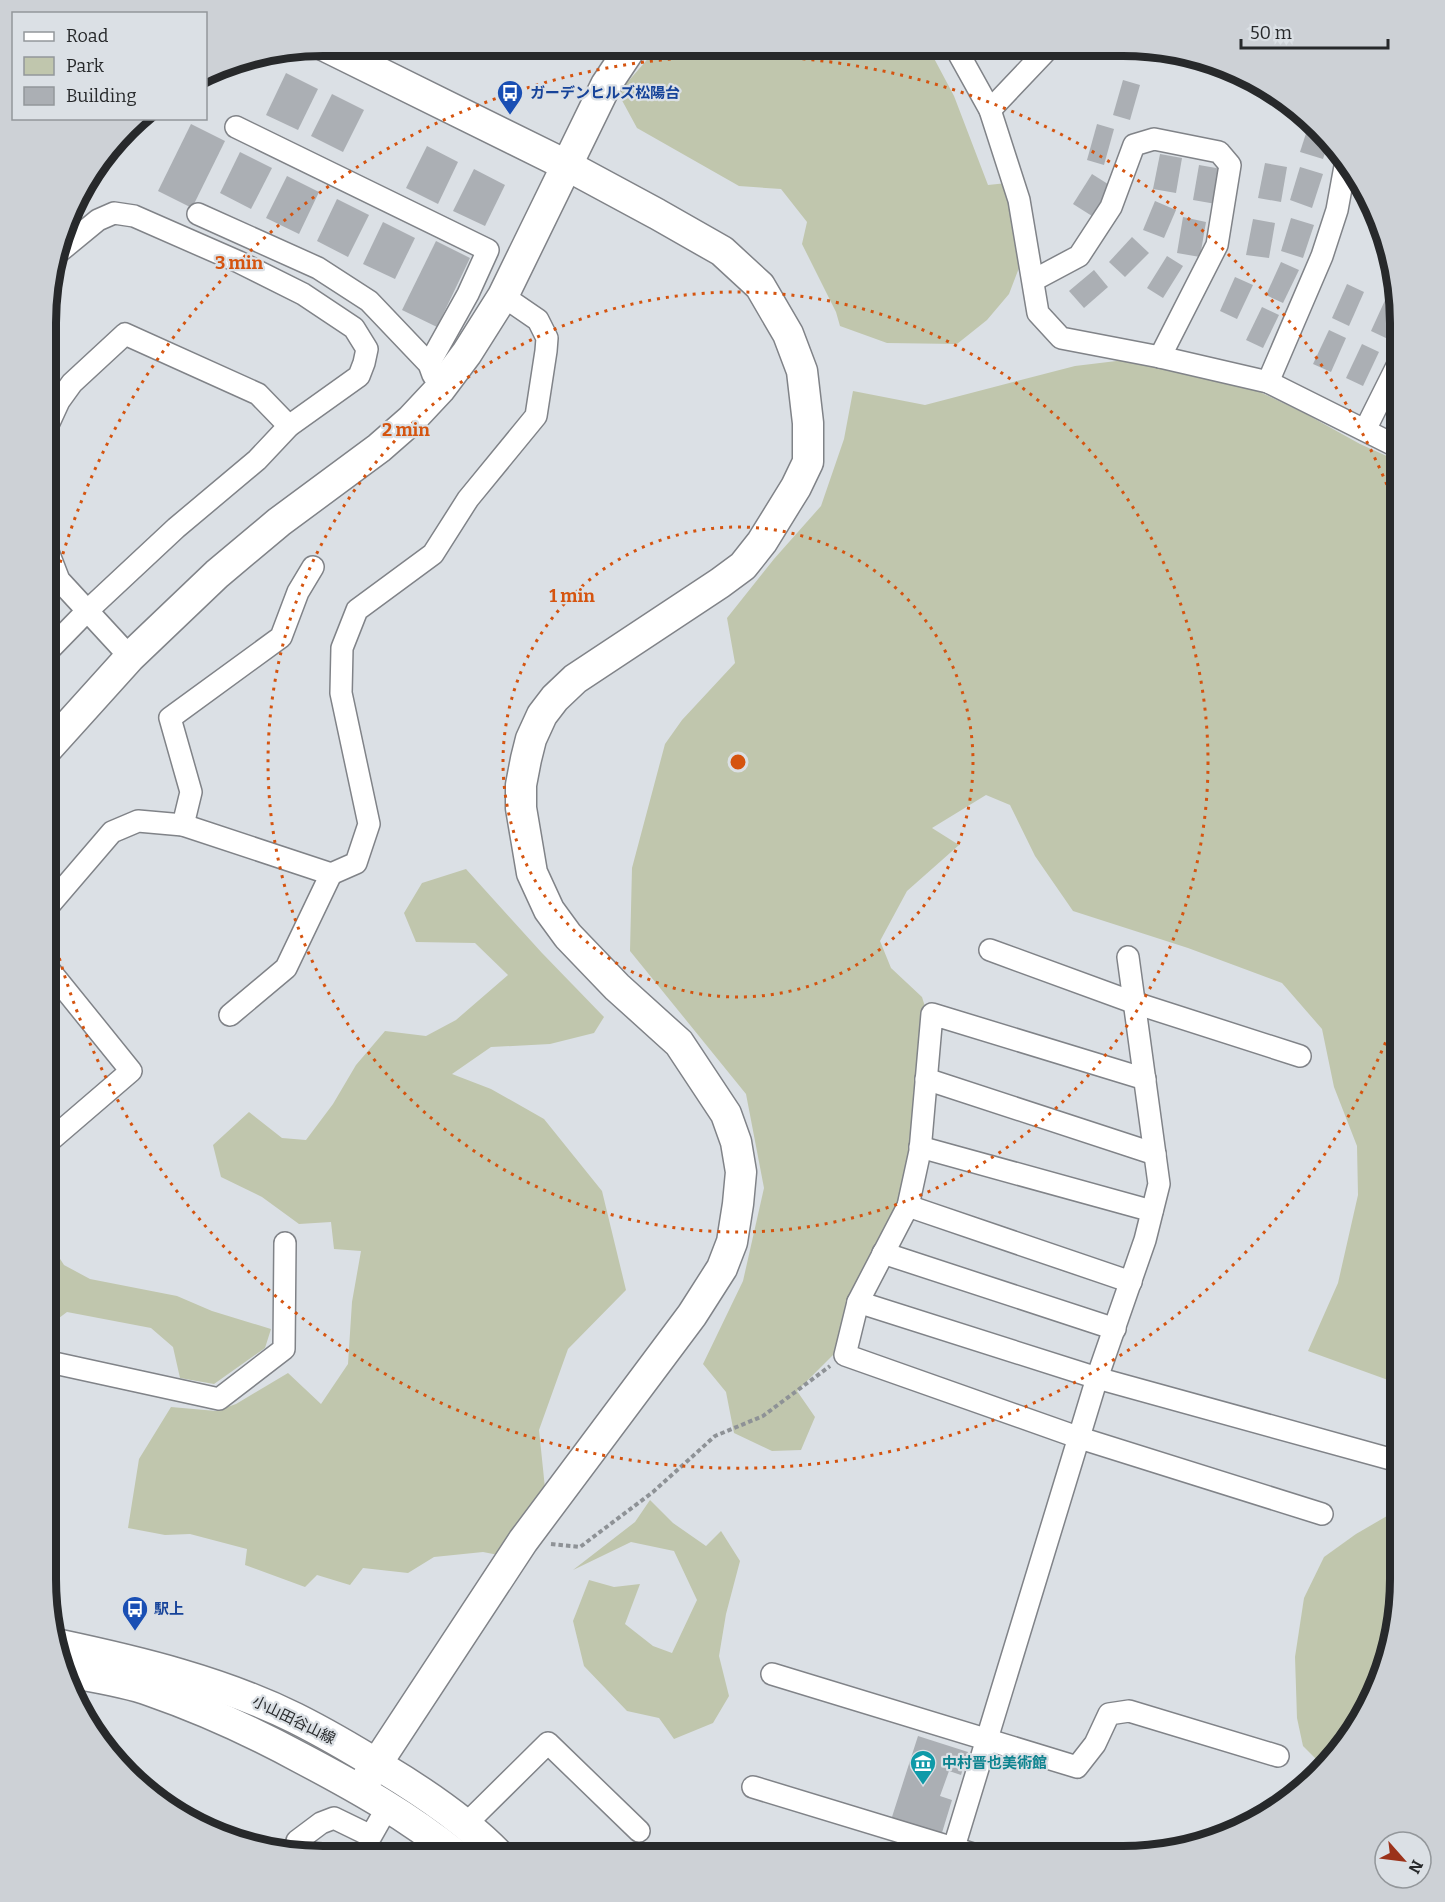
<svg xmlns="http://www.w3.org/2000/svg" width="1445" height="1902" font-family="Bitter,'Noto Sans JP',serif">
<rect width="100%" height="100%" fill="#dbe0e5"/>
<g fill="#c0c6ad">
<polygon points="659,46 928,47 954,96 988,185 1007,183 1022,260 1009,294 987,320 957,344 887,343 840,326 836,312 802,244 807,222 781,189 739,186 637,128 618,93"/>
<polygon points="1133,359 1222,374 1306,414 1360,444 1400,462 1399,1384 1308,1351 1338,1283 1358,1195 1357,1146 1334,1087 1322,1029 1282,983 1188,948 1073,911 1035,856 1010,805 986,795 932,828 959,845 907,891 880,941 891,968 922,997 932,1029 927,1072 913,1093 925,1117 904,1201 882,1233 867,1292 838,1350 797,1391 815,1417 801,1450 772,1451 734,1433 726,1392 703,1364 743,1281 764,1188 746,1094 630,951 632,868 665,744 682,720 735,663 727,618 774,559 821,506 844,439 853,391 925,405 1075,366"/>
<polygon points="466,869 542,953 604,1017 594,1033 550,1044 491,1047 452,1074 491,1089 544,1119 602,1191 626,1290 568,1349 539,1430 549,1527 525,1560 483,1552 434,1557 408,1573 363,1568 350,1585 317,1575 305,1587 245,1565 247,1549 190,1534 165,1535 128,1528 139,1459 171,1407 216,1411 236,1404 288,1373 321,1404 348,1364 352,1302 361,1251 334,1249 331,1222 299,1224 262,1197 221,1177 213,1145 249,1112 282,1138 306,1140 333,1104 356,1065 385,1031 426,1036 456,1020 508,975 475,943 416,942 404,913 422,883"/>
<polygon points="46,1242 53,1248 64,1265 90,1279 177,1296 212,1311 271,1329 265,1348 214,1384 180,1378 173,1347 151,1328 67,1312 55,1321 45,1320"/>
<polygon points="650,1500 673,1523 706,1546 721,1531 740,1561 726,1614 719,1656 729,1696 713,1723 674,1739 659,1718 627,1711 584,1666 573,1621 589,1580 614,1587 640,1584 625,1624 653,1646 672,1653 697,1600 674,1551 631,1542 573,1570 635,1522"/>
<polygon points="1399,1509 1399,1598 1385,1669 1353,1733 1324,1767 1303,1746 1297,1718 1295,1657 1304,1598 1324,1557 1356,1534"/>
</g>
<g fill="#abafb4">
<polygon points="286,73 318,89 298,130 266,115"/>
<polygon points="1123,80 1140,85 1130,120 1113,115"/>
<polygon points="332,94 364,110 343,152 311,136"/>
<polygon points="1310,121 1330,138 1323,159 1300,152"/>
<polygon points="191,124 225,141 192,208 158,191"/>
<polygon points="1097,124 1114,129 1104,165 1087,160"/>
<polygon points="427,146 458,162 438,204 406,188"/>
<polygon points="240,152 272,168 251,209 220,193"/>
<polygon points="1160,154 1182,158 1176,193 1153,189"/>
<polygon points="1265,163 1287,167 1281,202 1258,198"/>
<polygon points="1199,165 1222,169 1216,204 1193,200"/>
<polygon points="1300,167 1323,174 1312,208 1290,200"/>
<polygon points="474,169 505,185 485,226 453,211"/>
<polygon points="1092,174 1111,186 1092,216 1073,204"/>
<polygon points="287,176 319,192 299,234 266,218"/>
<polygon points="1366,192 1371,199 1373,207 1363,205"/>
<polygon points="337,199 369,215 348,257 317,241"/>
<polygon points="1155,201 1176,210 1164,238 1143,230"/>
<polygon points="1183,217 1206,222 1200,257 1177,253"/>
<polygon points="1291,218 1314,225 1303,258 1281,251"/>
<polygon points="1253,219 1275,223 1269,258 1246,255"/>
<polygon points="383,222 415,238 395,279 363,264"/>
<polygon points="1132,237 1149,253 1125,277 1109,262"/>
<polygon points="436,241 470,258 437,327 402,310"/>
<polygon points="1167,256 1183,266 1163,298 1147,288"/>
<polygon points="1281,262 1299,270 1283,303 1266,295"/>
<polygon points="1094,270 1108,287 1084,308 1069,291"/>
<polygon points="1235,277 1253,285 1237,319 1220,311"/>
<polygon points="1347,284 1364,292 1349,326 1332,318"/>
<polygon points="1386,298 1395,302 1398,315 1388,339 1371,331"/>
<polygon points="1262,307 1279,315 1263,348 1246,340"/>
<polygon points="1329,330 1346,338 1331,372 1313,364"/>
<polygon points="1362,344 1379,352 1363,386 1346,378"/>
<polygon points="918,1736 968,1752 961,1775 949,1771 940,1796 952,1800 941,1836 891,1820"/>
</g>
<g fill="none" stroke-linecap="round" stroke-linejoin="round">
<g stroke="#808388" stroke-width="24">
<g id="street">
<polyline points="955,47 990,110 1019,200 1038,313 1061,338 1160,357 1268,382 1400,448"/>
<polyline points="990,110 1045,52 1046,47"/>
<polyline points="236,127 488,250 468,294 429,364"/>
<polyline points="198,214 318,268 369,301 429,364 433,375"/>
<polyline points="1034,280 1079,256 1111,207 1134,145 1154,139 1219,152 1230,165 1217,245 1160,357"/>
<polyline points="1268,382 1322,256 1337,210 1346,161"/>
<polyline points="47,427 59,401 72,383 125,334 258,394 289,426"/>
<polyline points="1365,430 1400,360"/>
<polyline points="47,549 59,580 130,657"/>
<polyline points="47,652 86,612 176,528 257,460 289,426 359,376 364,363 367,349 354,328 303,294 239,262 134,216 114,213 98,220 59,252"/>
<polyline points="183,825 191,792 170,718 281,637 298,592 313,567"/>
<polyline points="46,909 112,832 138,821 183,825 331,874 356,863 369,824 341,693 342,648 357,610 433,554 468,499 536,416 546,351 547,338 538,320 503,296"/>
<polyline points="990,950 1135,1003 1300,1056"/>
<polyline points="230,1015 286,968 331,874"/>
<polyline points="926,1079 1155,1154"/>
<polyline points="1145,1079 932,1014 920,1151 908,1206 858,1302 845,1355 1080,1438 1322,1514"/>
<polyline points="46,1144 131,1071 51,972 46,974"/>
<polyline points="920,1147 1152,1211"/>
<polyline points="908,1206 1131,1282"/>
<polyline points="883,1253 1115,1329"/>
<polyline points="858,1302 1097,1378 1394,1460"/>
<polyline points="45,1361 219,1399 284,1349 285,1243"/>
<polyline points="772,1674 1077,1767 1095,1744 1109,1714 1129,1711 1278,1756"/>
<polyline points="753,1787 983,1857"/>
<polyline points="465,1825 548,1743 639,1831"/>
<polyline points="309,1855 297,1841 321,1823 334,1818 371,1836 388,1806"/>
<polyline points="951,1857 1097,1378 1145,1240 1159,1184 1128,957"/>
</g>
</g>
<g stroke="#808388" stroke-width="33">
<g id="secondary">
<polyline points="323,45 568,166 657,214 722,251 760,286 788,334 802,371 808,423 808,462 796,487 762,542 743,566 720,583 575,679 555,698 542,715 531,739 526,759 521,785 521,808 532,873 549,910 568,936 617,987 679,1043 726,1114 736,1142 741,1172 738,1204 732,1242 722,1268 692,1315 523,1541 360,1789"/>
<polyline points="47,749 130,657 217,574 279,522 379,448 411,420 440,389 467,353 503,296 606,85 632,46"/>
<path d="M60,1645C140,1662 222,1682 295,1718C325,1733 354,1750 383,1768C423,1792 466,1821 499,1855"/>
<path d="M66,1672C94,1677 124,1681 151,1691C203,1709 253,1732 301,1758C356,1787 408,1816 456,1855"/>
</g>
</g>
<polyline stroke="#8e9296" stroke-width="4" stroke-dasharray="4.5 3" stroke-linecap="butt" points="551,1544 580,1547 653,1492 715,1436 763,1416 830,1366"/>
<use href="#street" stroke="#fff" stroke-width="21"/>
<use href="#secondary" stroke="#fff" stroke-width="30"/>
</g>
<g fill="none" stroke="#d5540f" stroke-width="3" stroke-dasharray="3 6">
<circle cx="738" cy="762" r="235"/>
<circle cx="738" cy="762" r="470"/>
<path d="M1399 1009A706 706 0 0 1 47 909M47 615A706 706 0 0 1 1399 515"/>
</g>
<defs>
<g id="bus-pin" transform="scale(1.35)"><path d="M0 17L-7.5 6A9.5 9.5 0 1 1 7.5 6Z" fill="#1a4fb4" stroke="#dbe0e5"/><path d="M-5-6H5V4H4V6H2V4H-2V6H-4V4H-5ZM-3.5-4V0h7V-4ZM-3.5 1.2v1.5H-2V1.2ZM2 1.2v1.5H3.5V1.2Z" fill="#fff"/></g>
<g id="museum-pin" transform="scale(1.35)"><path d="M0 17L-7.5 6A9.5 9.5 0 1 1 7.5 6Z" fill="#0f9aa8" stroke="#dbe0e5"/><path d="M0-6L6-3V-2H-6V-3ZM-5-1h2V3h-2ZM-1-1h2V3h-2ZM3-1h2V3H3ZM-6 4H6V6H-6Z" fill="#fff"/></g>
</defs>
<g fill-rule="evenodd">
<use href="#bus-pin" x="510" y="93"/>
<use href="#bus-pin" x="135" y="1609"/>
<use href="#museum-pin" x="923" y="1763"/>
</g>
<g text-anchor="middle" stroke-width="4.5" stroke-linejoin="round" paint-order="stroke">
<g font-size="15" font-weight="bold" fill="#164399" stroke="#dbe0e5" text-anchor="start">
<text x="530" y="98">ガーデンヒルズ松陽台</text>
<text x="154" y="1614">駅上</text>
</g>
<g font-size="15" fill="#27292b" stroke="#dbe0e5">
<text transform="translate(294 1720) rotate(26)" y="5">小山田谷山線</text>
</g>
<g font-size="15" font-weight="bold" fill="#0d838f" stroke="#dbe0e5" text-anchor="start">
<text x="942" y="1768">中村晋也美術館</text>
</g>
</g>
<path d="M0 0H1445V1902H0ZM323 56H1123A267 267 0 0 1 1390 323V1579A267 267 0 0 1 1123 1846H323A267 267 0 0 1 56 1579V323A267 267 0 0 1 323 56Z" fill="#cdd1d6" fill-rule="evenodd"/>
<path fill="none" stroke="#27292b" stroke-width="8" d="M323 56H1123A267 267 0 0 1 1390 323V1579A267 267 0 0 1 1123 1846H323A267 267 0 0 1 56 1579V323A267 267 0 0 1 323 56Z"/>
<circle cx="738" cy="762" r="9" fill="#d5540f" stroke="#dbe0e5" stroke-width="3"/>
<g font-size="18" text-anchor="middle" font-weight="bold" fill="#d5540f" stroke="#dbe0e5" stroke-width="4.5" stroke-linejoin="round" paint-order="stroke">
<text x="239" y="269">3 min</text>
<text x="406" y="436">2 min</text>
<text x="572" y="602">1 min</text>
</g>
<rect x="12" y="12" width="195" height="108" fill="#dbe0e5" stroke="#93979b" stroke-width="1.5"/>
<rect x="24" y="32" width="30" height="9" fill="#ffffff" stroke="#93979b" stroke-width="1.5"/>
<text x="66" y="42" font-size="18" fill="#27292b">Road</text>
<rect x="24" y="57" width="30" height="18" fill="#c0c6ad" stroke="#93979b" stroke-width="1.5"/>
<text x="66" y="72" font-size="18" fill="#27292b">Park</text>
<rect x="24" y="87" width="30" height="18" fill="#abafb4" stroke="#93979b" stroke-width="1.5"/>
<text x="66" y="102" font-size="18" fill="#27292b">Building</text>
<g transform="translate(1403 1860) rotate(118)"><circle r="28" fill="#dbe0e5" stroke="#93979b" stroke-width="1.5"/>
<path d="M0-4.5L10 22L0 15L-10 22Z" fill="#9b321a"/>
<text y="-9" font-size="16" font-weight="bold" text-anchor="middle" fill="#27292b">N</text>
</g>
<path d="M1241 39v9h147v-9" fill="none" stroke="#27292b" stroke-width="3"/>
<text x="1250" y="39" font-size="18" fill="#27292b" stroke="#dbe0e5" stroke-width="4.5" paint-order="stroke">50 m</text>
</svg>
